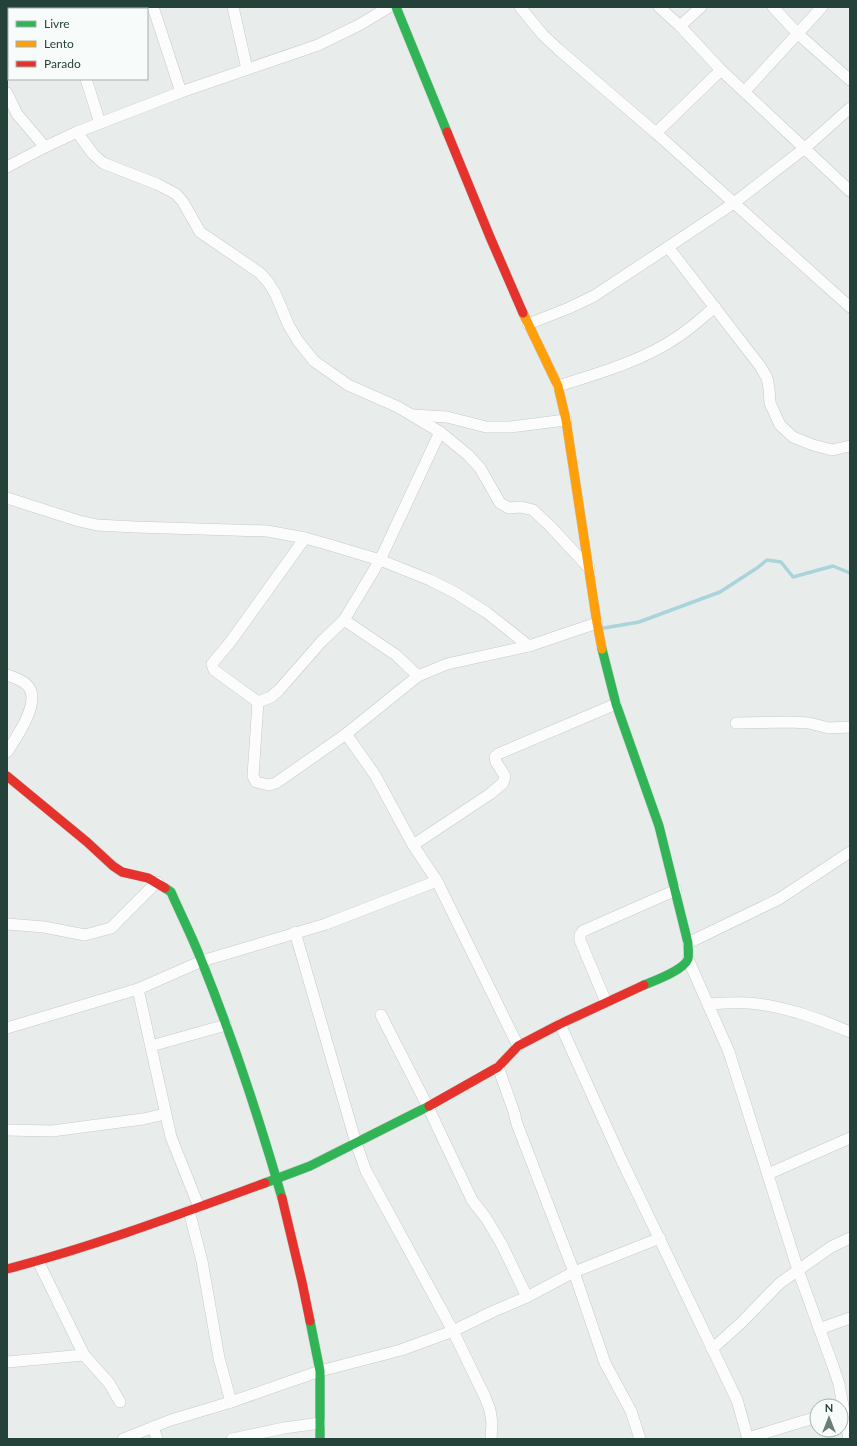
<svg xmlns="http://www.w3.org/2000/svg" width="857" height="1446" font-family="Lato,sans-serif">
<rect width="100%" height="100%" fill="#e8edeb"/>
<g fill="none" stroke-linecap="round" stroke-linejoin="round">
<polyline stroke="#a9d4db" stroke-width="3.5" points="604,628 639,622 720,592 757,568 767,560 781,562 793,577 833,566 850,573"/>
<g stroke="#c5cac8" stroke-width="12">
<g id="street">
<polyline points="64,7 65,9"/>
<polyline points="153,7 181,92"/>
<polyline points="233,7 247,69"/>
<polyline points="520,7 543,35 558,49 656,133 850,307"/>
<polyline points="659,7 680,26 721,70 850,191"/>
<polyline points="773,7 797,33 850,80"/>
<polyline points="680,26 701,7"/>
<polyline points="86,79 100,123"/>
<polyline points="745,91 822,7"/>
<polyline points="7,93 17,114 45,147"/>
<polyline points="77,132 93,154 103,163 157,184 176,194 183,202 200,232 260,273 268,282 275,293 289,326 298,341 314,361 348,385 398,407 440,432 468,455 480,468 500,503 509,508 521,507 533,510 550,526 589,568"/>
<polyline points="656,133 721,70"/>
<polyline points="7,167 45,147 77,132 181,92 318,45 359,25 389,7"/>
<polyline points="668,247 760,366 767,378 769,388 770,403 780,425 793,437 813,445 832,450 850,446"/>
<polyline points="528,324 569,308 594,296 668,247 734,203 805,148 850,108"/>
<path d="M558,386C599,373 643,361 679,336C691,328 703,317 715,307"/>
<polyline points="413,415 447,417 486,427 510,427 566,420"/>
<polyline points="7,498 79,521 97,525 135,527 267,531 305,538 330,545 380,560 430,580 454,592 486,612 529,646"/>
<polyline points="344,620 396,655 418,676"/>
<path d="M7,675C13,677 22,680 27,685C43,700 16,738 7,752"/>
<polyline points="258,702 253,776 256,782 269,785 276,783 346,734 418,676 447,664 529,646 597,623"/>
<polyline points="258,702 271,697 279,690 321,642 344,620 380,560 440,432"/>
<polyline points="258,702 214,670 212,664 231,641 305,538"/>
<polyline points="736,723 790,722 809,723 829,728 850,727"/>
<polyline points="346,734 375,775 413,845 437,881 518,1046"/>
<polyline points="413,845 490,794 503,783 505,776 496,762 495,757 498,754 616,704"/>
<polyline points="7,924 44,927 85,935 111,928 157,882"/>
<polyline points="295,932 356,1143 366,1171 453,1331 485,1397 490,1410 492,1423 491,1439"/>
<polyline points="688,943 779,899 850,852"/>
<polyline points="688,959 729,1052 798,1270 833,1366 839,1384 849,1439"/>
<polyline points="138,989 171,1137 199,1207"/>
<polyline points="606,1002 580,940 580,935 583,931 676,890"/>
<path d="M709,1004C722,1003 736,1002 749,1003C784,1006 817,1018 850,1032"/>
<polyline points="381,1015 428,1107 472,1200 486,1218 502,1245 527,1297"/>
<polyline points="560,1024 622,1161 737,1400 748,1439"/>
<polyline points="7,1028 138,989 202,961 326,924 437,881"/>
<polyline points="151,1046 226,1025"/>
<polyline points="498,1067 514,1112 517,1124 574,1272 605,1363 631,1411 640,1439"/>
<polyline points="7,1130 52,1131 143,1119 165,1114"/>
<polyline points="768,1174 850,1138"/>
<polyline points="189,1211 202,1261 219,1358 231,1402"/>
<polyline points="38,1261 84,1355 109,1383 120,1402"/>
<polyline points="819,1329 850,1318"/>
<polyline points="712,1349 741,1323 780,1283 831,1247 850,1238"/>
<polyline points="7,1362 84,1355"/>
<polyline points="153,1427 157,1439"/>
<polyline points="748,1438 817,1417"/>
<polyline points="123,1439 171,1420 231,1402 320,1371 401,1350 453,1331 494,1311 527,1297 574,1272 660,1238"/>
<polyline points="232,1439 284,1428 320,1423"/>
</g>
</g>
<g stroke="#c3cbc8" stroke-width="10">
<g id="fast">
<polyline points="396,7 447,132"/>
<path d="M602,649L616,704L659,826L688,943C688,947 689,955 688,959C684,970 654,981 644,985"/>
<path d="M165,888L171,892C181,915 193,938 202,962C233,1039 259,1118 282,1198"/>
<polyline points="265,1183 310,1166 429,1106"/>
<polyline points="310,1321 320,1371 320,1439"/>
</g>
</g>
<g stroke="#c3cbc8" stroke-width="10">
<polyline id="slow" points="523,313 558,386 566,420 597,623 602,649"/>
</g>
<g stroke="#c3cbc8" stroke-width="10">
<g id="jam">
<polyline points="447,132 490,237 523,313"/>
<polyline points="7,776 87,842 113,866 122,872 148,878 165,888"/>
<polyline points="429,1106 498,1067 518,1046 560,1024 644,985"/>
<polyline points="282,1198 302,1282 310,1321"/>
<path d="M7,1269C95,1246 180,1214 265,1183"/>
</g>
</g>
<use href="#street" stroke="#fcfcfc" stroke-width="11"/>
<use href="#fast" stroke="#30b455" stroke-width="9"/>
<use href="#slow" stroke="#ff9f0a" stroke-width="9"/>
<use href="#jam" stroke="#e5322d" stroke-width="9"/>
</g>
<rect width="857" height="1446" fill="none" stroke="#24423a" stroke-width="16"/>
<rect x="8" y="8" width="140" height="72" fill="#f7fbf9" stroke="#a3b1ad"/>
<rect x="16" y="21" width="20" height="6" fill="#30b455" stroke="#a3b1ad"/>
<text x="44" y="28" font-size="12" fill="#24423a">Livre</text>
<rect x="16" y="41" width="20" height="6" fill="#ff9f0a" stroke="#a3b1ad"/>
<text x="44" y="48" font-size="12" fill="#24423a">Lento</text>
<rect x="16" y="61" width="20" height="6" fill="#e5322d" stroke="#a3b1ad"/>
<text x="44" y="68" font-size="12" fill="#24423a">Parado</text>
<g transform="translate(829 1418)"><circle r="19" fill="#f7fbf9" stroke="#a3b1ad"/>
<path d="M0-3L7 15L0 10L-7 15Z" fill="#697e78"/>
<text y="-6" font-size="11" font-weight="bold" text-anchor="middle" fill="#24423a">N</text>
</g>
</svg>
